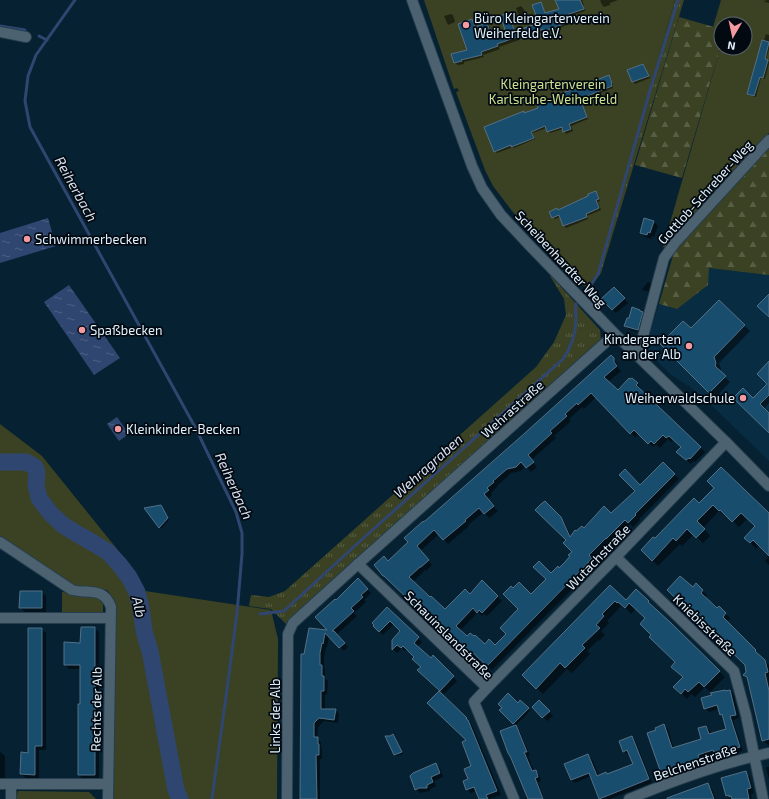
<svg xmlns="http://www.w3.org/2000/svg" width="769" height="799" font-family="'Exo 2',sans-serif">
<defs>
<pattern id="grass-tufts" width="24" height="20" patternUnits="userSpaceOnUse"><rect width="24" height="20" fill="#3b4223"/><path d="M3 7l-1-3M5 7V3M7 7l1-3M15 17l-1-3M17 17v-4M19 17l1-3" fill="none" stroke="#575e44"/></pattern>
<pattern id="forest-firs" width="22" height="20" patternUnits="userSpaceOnUse"><rect width="22" height="20" fill="#3b4223"/><path d="M5 1l3.5 6h-7zM16 11l3.5 6h-7z" fill="#575e44"/></pattern>
<pattern id="water-ripples" width="26" height="14" patternUnits="userSpaceOnUse"><rect width="26" height="14" fill="#2f4670"/><path d="M2 4q2-2 4 0t4 0M15 11q2-2 4 0t4 0" fill="none" stroke="#4d6185"/></pattern>
</defs>
<rect width="100%" height="100%" fill="#052132"/>
<polygon fill="#082c42" points="709,268 769,275 769,461 709,403 690,387 671,375 647,351 647,342 659,304 677,309"/>
<g fill="url(#grass-tufts)">
<polygon points="675,0 684,0 601,273 586,294 584,292 597,274"/>
<polygon points="550,276 551,276 600,330 601,340 598,344 286,624 271,609 249,606 251,595 269,597 285,591 536,367 554,342 566,315 564,299"/>
</g>
<g fill="url(#forest-firs)">
<polygon points="679,17 721,29 721,46 682,178 635,165"/>
<polygon points="769,147 769,275 709,268 708,285 677,309 659,304 674,252 688,234"/>
</g>
<g fill="#3b4223">
<polygon points="424,0 675,0 597,274 586,288 512,211 493,186 485,170 456,92 459,91 457,88 454,89"/>
<polygon points="721,0 769,0 769,133 719,188 714,187 711,199 666,248 663,247 721,46 721,48 745,48 745,24 721,24 721,29 713,27"/>
<polygon points="0,424 42,456 117,549 145,591 271,610 278,639 277,799 113,799 115,601 107,590 81,588 63,580 0,538"/>
<polygon points="62,592 96,595 103,599 103,616 62,616"/>
<polygon points="18,791 89,792 96,799 16,799"/>
</g>
<g fill="url(#water-ripples)">
<polygon points="48,218 56,246 0,263 0,233"/>
<polygon points="69,285 120,358 94,375 44,302"/>
<polygon points="117,417 129,434 119,441 107,424"/>
</g>
<g fill="#0007">
<polygon points="556,0 582,0 584,5 583,5 585,11 567,17 570,24 548,32 546,31 530,37 528,35 526,28 540,23 540,3 542,5 546,14 560,9"/>
<polygon points="600,0 618,0 610,3 610,5 604,7 602,5"/>
<polygon points="768,0 769,0 769,3 765,2 764,1"/>
<polygon points="521,6 523,8 526,14 520,16 518,14 516,8"/>
<polygon points="451,14 453,15 455,22 448,25 447,23 444,16"/>
<polygon points="508,14 510,17 519,40 499,47 500,49 483,55 484,57 464,62 464,64 458,65 455,63 468,50 472,20 475,23 477,27 487,24 489,26 494,38 507,33"/>
<polygon points="766,34 769,35 769,49 766,60 769,62 769,64 765,79 761,78 756,97 750,96 748,94"/>
<polygon points="643,65 645,67 650,78 635,84 633,82 628,71"/>
<polygon points="609,77 611,78 613,85 612,85 613,88 581,101 588,119 571,126 573,131 566,134 563,129 550,133 548,131 547,128 532,133 535,139 514,148 513,147 497,153 495,151 523,112 525,114"/>
<polygon points="596,192 598,194 600,201 598,202 601,210 587,216 588,219 566,228 564,226 560,217 555,219 553,217 558,210 590,197"/>
<polygon points="653,221 658,226 654,237 652,236 651,239 645,237 641,233"/>
<polygon points="648,282 650,283 652,285 650,292 643,290 642,289"/>
<polygon points="614,288 628,303 616,313 602,299"/>
<polygon points="719,301 750,331 719,363 721,369 720,372 730,382 715,398 661,344 691,330"/>
<polygon points="640,311 647,317 642,333 630,330 625,325 630,320"/>
<polygon points="611,356 618,364 618,368 621,371 608,382 618,391 632,379 641,388 640,390 705,452 695,462 694,461 691,464 682,456 682,447 674,439 671,442 668,439 660,448 656,444 653,447 639,434 635,437 596,397 584,409 582,407 569,419 571,421 554,436 556,438 531,460 537,467 531,472 526,466 521,471 511,473 497,486 497,487 491,493 492,495 487,500 498,511 489,518 484,512 468,525 469,526 448,544 439,534 420,551 432,565 426,571 425,570 413,582 446,611 470,595 482,582 502,601 487,616 484,614 482,616 478,612 460,631 467,638 485,645 495,646 507,634 519,609 513,589 531,595 551,575 559,569 565,563 573,552 568,540 545,502 565,523 571,536 611,514 640,487 663,463 679,479 639,519 640,520 633,527 630,524 611,543 611,542 593,561 596,563 589,570 590,571 492,670 477,655 473,660 459,647 461,644 447,631 445,633 410,600 384,557 389,562 410,542 426,522 525,433"/>
<polygon points="769,366 769,403 764,409 769,414 769,432 753,400 769,384"/>
<polygon points="715,488 769,514 769,555 760,545 756,549 746,538 756,527 748,518 739,527 727,515 725,516 719,511 703,528 710,536 703,543 694,534 682,546 680,544 658,566 642,550 700,505"/>
<polygon points="146,508 162,508 169,520 161,529"/>
<polygon points="769,556 769,565 765,561"/>
<polygon points="358,580 371,593 364,600 366,602 354,613 357,616 336,635 348,647 344,651 329,636 327,647 326,647 324,658 324,668 325,670 325,679 328,681 327,694 325,695 325,710 335,710 339,714 338,723 324,721 318,727 317,738 321,742 321,748 322,749 322,759 320,759 320,799 301,799 305,655 309,629 329,632 336,601"/>
<polygon points="610,586 626,601 670,623 725,677 710,692 705,687 695,697 691,694 687,699 675,687 684,677 677,662 653,635 646,618 636,608 631,614 625,607 624,608 621,606 607,621 609,623 601,631 605,635 599,641 598,640 587,651 590,654 572,673 567,669 543,694 523,675"/>
<polygon points="693,589 702,590 707,595 705,599 717,610 719,608 730,618 727,623 761,656 760,657 769,665 769,745 768,745 763,740 749,680 745,675 748,672 746,665"/>
<polygon points="42,592 46,596 46,612 25,612 20,607"/>
<polygon points="387,609 422,642 417,647 431,660 433,657 457,681 444,694 418,670 422,667 415,657 407,649 405,651 402,648 397,653 393,649 393,640 402,631 394,624 383,635 374,626"/>
<polygon points="95,628 99,632 99,779 83,779 79,775 81,669 69,669 65,665 65,643 81,644"/>
<polygon points="41,629 46,633 46,750 39,750 39,779 26,778 21,774 29,754"/>
<polygon points="730,691 734,695 739,718 733,720 743,751 720,758 716,754 702,759 703,764 666,777 662,773 648,734 657,731 664,726 668,729 674,749 702,739 706,727 710,731 711,734 727,729 724,718 721,714 719,709 709,712 705,708 726,692"/>
<polygon points="439,692 471,722 470,723 472,725 501,795 490,799 480,799 476,791 471,793 467,789 472,766 468,740"/>
<polygon points="539,701 553,716 547,721 533,707"/>
<polygon points="520,702 530,711 516,725 500,710 518,704"/>
<polygon points="515,726 519,730 530,755 528,756 534,772 535,771 539,775 541,781 538,782 544,799 524,799 528,797"/>
<polygon points="393,735 395,737 403,754 397,756 395,755 390,737"/>
<polygon points="632,737 635,740 652,783 610,799 601,799 591,776 575,783 571,780 565,765 588,755 592,759 599,776 607,775 634,764 630,754 628,755 624,751"/>
<polygon points="0,752 5,756 5,778 0,778"/>
<polygon points="436,765 440,768 443,777 434,781 436,786 430,789 430,791 424,792 420,793 416,789"/>
<polygon points="766,767 769,767 769,779"/>
<polygon points="745,773 750,777 754,793 751,794 752,799 730,799 727,796"/>
<polygon points="708,784 712,789 716,799 667,799"/>
</g>
<g fill="none" stroke-linecap="round" stroke-linejoin="round">
<g stroke="#2f4670" stroke-width="3">
<polyline points="75,0 36,55 28,76 25,101 30,127 195,427 236,512 242,533 242,554 237,613 227,689 212,799"/>
<polyline points="0,26 25,30"/>
<polyline points="39,36 47,40"/>
<polyline points="585,293 598,274 651,87 678,0"/>
<path d="M260,614L284,611L358,543L563,359C571,347 576,334 576,320C576,314 575,309 576,304"/>
</g>
<polyline stroke="#2f4670" stroke-width="17" points="0,462 26,462 35,467 37,473 36,485 39,498 51,514 63,525 74,532 95,544 108,552 119,564 129,577 137,592 141,608 144,631 150,651 176,790 180,799"/>
</g>
<g fill="#184d6e" stroke="#547085">
<polygon points="555,0 580,0 584,9 566,15 569,22 545,31 544,29 527,35 524,28 539,23 532,5 541,2 545,13 559,9"/>
<polygon points="508,13 517,37 497,44 498,46 481,52 482,55 461,60 462,61 454,63 451,54 467,50 458,24 472,19 475,27 487,23 492,37 506,32 500,16"/>
<polygon points="762,40 769,42 765,59 768,60 763,78 760,77 754,96 747,94"/>
<polygon points="643,64 649,76 632,82 627,70"/>
<polygon points="609,75 612,83 611,84 612,86 580,99 587,117 569,124 571,129 563,132 562,127 547,132 545,126 531,132 534,138 511,147 511,145 494,152 484,127 524,111 524,113 538,108 537,105 553,100 551,96 587,86 587,84"/>
<polygon points="596,191 599,199 596,200 599,208 586,214 587,217 563,226 559,215 552,218 549,212 557,208 558,210 588,196 588,194"/>
<polygon points="644,218 654,221 650,233 648,232 647,235 640,233"/>
<polygon points="614,287 625,298 612,310 601,299"/>
<polygon points="769,294 769,317 757,306"/>
<polygon points="719,300 745,325 714,357 716,363 715,366 726,376 709,393 660,344 683,321 691,328"/>
<polygon points="632,307 640,310 640,311 643,312 638,330 624,326 627,318 629,318"/>
<polygon points="611,355 614,358 614,362 617,366 604,377 618,390 629,378 630,379 632,378 638,383 636,385 701,447 690,459 689,458 686,460 676,452 681,447 669,436 666,438 663,435 654,444 651,441 648,444 634,430 630,434 591,393 578,405 577,403 565,414 567,416 550,431 552,433 528,455 534,462 526,468 521,462 516,467 507,469 493,481 494,482 487,488 489,490 484,494 494,506 484,514 479,508 465,520 466,521 443,540 434,530 417,546 429,560 421,567 420,567 409,577 430,597 431,596 445,609 465,589 470,594 482,580 498,596 482,613 479,610 477,613 473,608 456,626 467,636 470,633 474,636 475,635 485,644 489,639 495,645 506,634 500,628 518,609 503,594 511,586 513,588 519,582 531,594 546,579 533,567 539,561 551,573 558,566 559,568 565,562 570,556 568,555 572,552 563,543 566,540 535,510 541,504 545,501 561,517 570,537 575,530 576,531 582,526 584,528 604,506 611,513 635,491 619,475 625,469 640,485 663,462 675,474 635,514 636,515 628,523 625,520 606,539 606,538 589,555 592,558 586,565 487,666 472,652 468,656 457,647 460,644 442,627 440,630 384,576 383,576 374,565 384,556 388,561 408,542 404,538 422,522 425,521 525,433"/>
<polygon points="769,361 769,395 760,404 769,413 769,433 733,398 743,388 753,398 767,384 757,374"/>
<polygon points="721,467 769,513 769,556 753,540 750,543 744,538 755,526 741,513 732,522 720,510 719,511 713,505 697,521 705,529 696,538 687,529 676,541 673,538 652,561 641,550 653,537 655,538 694,498 699,503 714,488 707,481"/>
<polygon points="161,505 168,518 159,528 144,508"/>
<polygon points="680,576 693,587 696,583 703,590 701,593 717,608 719,606 726,613 723,617 756,650 755,651 765,660 768,672 765,673 769,691 769,739 762,741 747,677 743,675 746,672 745,665 667,590"/>
<polygon points="358,578 368,589 361,595 363,597 351,608 354,611 332,631 334,631 345,643 339,648 325,633 323,644 322,643 320,653 320,665 322,665 322,676 324,676 324,691 321,691 321,709 336,709 334,720 319,718 314,723 314,737 318,737 318,744 319,744 319,755 316,755 317,799 300,799 301,654 304,654 309,628 327,630 315,617 335,599 336,600"/>
<polygon points="610,585 626,600 636,589 649,601 648,602 670,622 720,671 704,687 699,682 688,692 685,689 681,694 673,687 683,677 671,667 675,662 649,637 651,635 640,624 645,618 629,603 625,608 618,602 617,603 615,601 602,614 604,616 596,625 600,628 582,645 585,648 565,668 560,663 536,689 522,675"/>
<polygon points="20,591 42,591 42,608 19,608"/>
<polygon points="387,607 419,637 414,643 431,658 433,655 454,676 440,691 417,670 421,667 412,659 414,657 403,646 401,648 397,645 392,650 392,640 400,631 390,621 379,632 373,626 374,625 372,623"/>
<polygon points="81,627 95,627 95,775 78,775 78,704 80,704 80,665 64,665 64,642 80,643"/>
<polygon points="28,628 42,628 42,746 35,746 35,775 20,774 21,752 28,753"/>
<polygon points="725,690 725,691 730,690 736,715 730,716 740,747 715,755 713,750 698,755 700,760 661,773 647,733 656,730 655,728 664,724 672,748 701,739 698,728 706,726 709,734 726,729 722,714 720,715 717,705 704,709 701,698 712,695 710,693"/>
<polygon points="439,691 467,718 466,719 468,720 497,791 486,795 488,799 479,799 474,787 466,790 463,781 468,779 464,769 471,766 462,742 466,740 427,703"/>
<polygon points="508,693 518,703 520,700 529,708 513,724 499,710 502,708 498,704"/>
<polygon points="539,700 550,711 542,718 532,707"/>
<polygon points="516,725 527,752 524,752 532,771 536,770 538,777 535,778 543,799 528,799 511,758 508,753 500,731"/>
<polygon points="393,734 402,752 394,755 385,736 390,736"/>
<polygon points="632,736 649,779 599,799 589,773 571,780 564,764 588,754 597,776 606,772 607,774 633,764 627,750 623,752 619,741"/>
<polygon points="436,763 440,773 431,777 433,782 427,785 427,788 419,788 415,790 410,776 413,773"/>
<polygon points="746,771 751,788 747,789 749,799 732,799 731,796 729,797 729,795 726,796 721,778"/>
<polygon points="708,783 714,799 667,799 667,798"/>
</g>
<g fill="none" stroke-linecap="round" stroke-linejoin="round">
<g stroke="#243e4e" stroke-width="12">
<g id="minor">
<polyline points="412,0 472,166 482,188 501,215 530,246 615,334 726,442 769,486"/>
<polyline points="0,32 26,37"/>
<polyline points="634,353 641,344 664,258 675,243 769,140"/>
<path d="M0,542L72,590C89,594 104,587 111,607L108,799"/>
<polyline points="616,557 734,671 746,715 763,799"/>
<polyline points="358,564 487,688 474,702 514,799"/>
<polyline points="0,618 110,618"/>
<polyline points="487,688 616,557 726,442"/>
<polyline points="0,784 108,784"/>
<polyline points="11,799 11,784"/>
<polyline points="287,799 288,634 293,623 358,564 615,334"/>
<path d="M629,799C675,780 721,763 769,753"/>
</g>
</g>
<use href="#minor" stroke="#4d6271" stroke-width="10"/>
</g>
<g fill="#f49aa2" stroke="#020911" stroke-width="1.5">
<circle cx="466" cy="25" r="4"/>
<circle cx="27" cy="239" r="4"/>
<circle cx="82" cy="330" r="4"/>
<circle cx="689" cy="346" r="4"/>
<circle cx="743" cy="398" r="4"/>
<circle cx="118" cy="429" r="4"/>
</g>
<g text-anchor="middle" stroke-width="3.5" stroke-linejoin="round" paint-order="stroke">
<g font-size="13" fill="#e1f1fc" stroke="#020911" text-anchor="start">
<text x="474" y="23">Büro Kleingartenverein<tspan x="474" dy="15">Weiherfeld e.V.</tspan></text>
<text x="35" y="244">Schwimmerbecken</text>
<text x="90" y="335">Spaßbecken</text>
<text x="681" y="344" text-anchor="end">Kindergarten<tspan x="681" dy="15">an der Alb</tspan></text>
<text x="735" y="403" text-anchor="end">Weiherwaldschule</text>
<text x="126" y="434">Kleinkinder-Becken</text>
</g>
<g font-size="13" fill="#d0e28e" stroke="#020911">
<text x="553" y="89">Kleingartenverein<tspan x="553" dy="15">Karlsruhe-Weiherfeld</tspan></text>
</g>
<g font-size="13" fill="#e1f1fc" stroke="#020911">
<text transform="translate(705 192) rotate(-48)" y="5">Gottlob-Schreber-Weg</text>
<text transform="translate(561 259) rotate(47)" y="5">Scheibenhardter Weg</text>
<text transform="translate(512 409) rotate(-42)" y="5">Wehrastraße</text>
<text transform="translate(598 557) rotate(-46)" y="5">Wutachstraße</text>
<text transform="translate(705 625) rotate(44)" y="5">Kniebisstraße</text>
<text transform="translate(449 635) rotate(45)" y="5">Schauinslandstraße</text>
<text transform="translate(96 709) rotate(-89)" y="5">Rechts der Alb</text>
<text transform="translate(275 716) rotate(-90)" y="5">Links der Alb</text>
<text transform="translate(695 762) rotate(-19)" y="5">Belchenstraße</text>
</g>
<g font-size="14" font-style="italic" fill="#dae2f0" stroke="#020911">
<text transform="translate(76 189) rotate(61)" y="5">Reiherbach</text>
<text transform="translate(428 466) rotate(-42)" y="5">Wehragraben</text>
<text transform="translate(234 486) rotate(66)" y="5">Reiherbach</text>
<text transform="translate(139 607) rotate(77)" y="5">Alb</text>
</g>
</g>
<g transform="translate(733 36) rotate(189)"><circle r="19" fill="#020911" stroke="#5b666f"/>
<path d="M0-3L7 15L0 10L-7 15Z" fill="#f49aa2"/>
<text y="-6" font-size="11" font-weight="bold" text-anchor="middle" fill="#e1f1fc">N</text>
</g>
</svg>
